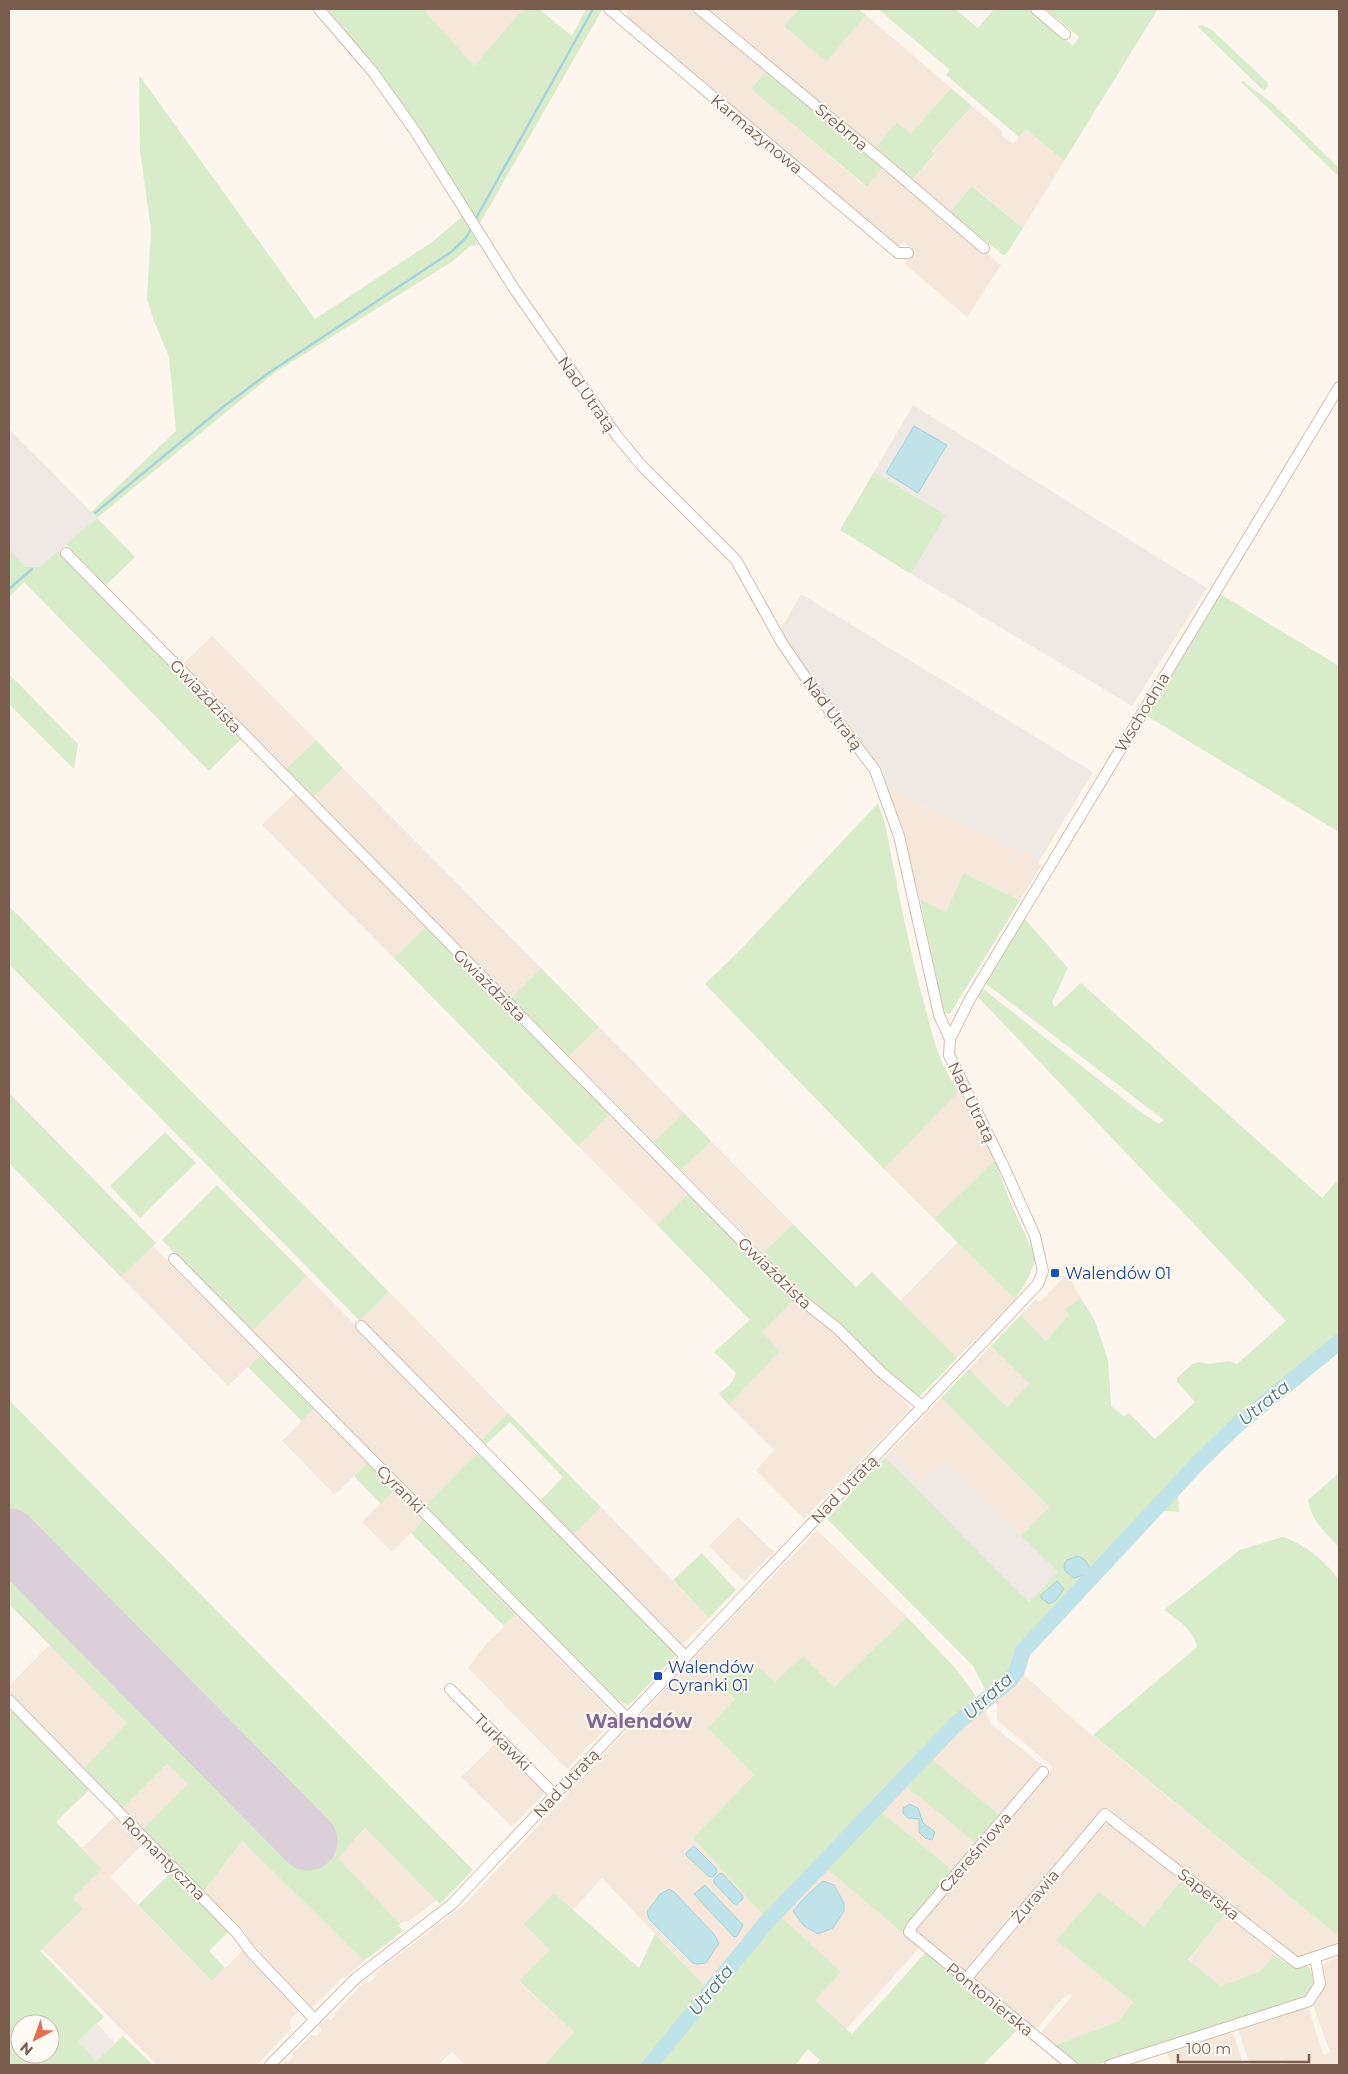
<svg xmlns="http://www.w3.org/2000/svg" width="1348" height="2074" font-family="Montserrat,sans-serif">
<rect width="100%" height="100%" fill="#fdf6ec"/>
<g fill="#f5e8da">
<polygon points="423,9 523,9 474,67"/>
<polygon points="627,9 696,9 768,68 751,89 866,187 884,166 1001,265 967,317 905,264 915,251 903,242 898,248 627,19"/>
<polygon points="709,9 799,9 784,26 826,62 866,15 951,88 911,134 897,122 875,148"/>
<polygon points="972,106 1002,131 1003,136 1013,144 1026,129 1064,161 1023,228 973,186 950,212 912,180 935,155 932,152"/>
<polygon points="212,636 316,740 286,769 183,664"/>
<polygon points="343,768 541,968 511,998 314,797"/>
<polygon points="887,789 1040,860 1039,864 1041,866 1020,900 965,873 946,912 920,899 901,824"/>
<polygon points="295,793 426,926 394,958 262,825"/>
<polygon points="599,1027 684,1113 654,1142 569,1056"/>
<polygon points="959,1091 995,1160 934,1219 884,1169"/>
<polygon points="611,1113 689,1193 657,1225 578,1146"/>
<polygon points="711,1141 793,1224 763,1253 681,1170"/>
<polygon points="958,1242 1015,1299 957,1358 900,1301"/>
<polygon points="153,1246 260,1355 228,1386 121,1277"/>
<polygon points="1067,1274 1081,1298 1064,1310 1069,1315 1046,1341 1021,1315 1036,1299 1040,1302"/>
<polygon points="307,1276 479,1451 425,1506 252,1331"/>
<polygon points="389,1292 508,1413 480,1441 360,1321"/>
<polygon points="794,1300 824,1321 911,1408 804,1519 756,1470 774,1450 729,1405 780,1351 762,1332"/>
<polygon points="991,1346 1029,1384 1007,1407 969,1369"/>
<polygon points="941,1398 1049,1507 1021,1536 944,1459 922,1482 891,1451"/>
<polygon points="314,1409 367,1463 335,1495 282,1441"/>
<polygon points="394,1490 423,1520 392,1552 362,1522"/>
<polygon points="601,1507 709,1618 682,1645 573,1535"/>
<polygon points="738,1517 774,1552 744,1582 709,1546"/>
<polygon points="817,1530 907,1617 834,1687 775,1682 748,1676 720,1683 735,1699 708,1728 754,1775 693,1838 766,1917 704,1985 602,1878 573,1910 554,1893 550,1950 519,1982 574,2032 544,2065 465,2065 452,2052 438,2065 282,2065 286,2061 288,2062 293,2057 292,2054 312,2035 317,2036 322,2030 319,2026 327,2018 331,2020 335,2015 335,2013 363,1983 369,1983 376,1976 374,1974 466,1903 695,1657"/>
<polygon points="516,1615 608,1709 614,1720 567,1769 468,1668 485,1645"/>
<polygon points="50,1644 127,1723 84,1768 9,1692 9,1686"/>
<polygon points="1021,1672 1076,1722 1339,1937 1339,1945 1299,1959 1107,1807 968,1970 963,1972 914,1931 1053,1767 997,1720 997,1705 992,1699 1017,1678"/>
<polygon points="983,1705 991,1724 1042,1765 1042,1769 1002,1817 929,1759"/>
<polygon points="496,1743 545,1793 512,1827 461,1777"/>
<polygon points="167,1764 188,1784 143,1829 123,1808"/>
<polygon points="905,1784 978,1845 955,1872 880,1811"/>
<polygon points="115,1816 143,1844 110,1877 212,1981 244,1949 301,2009 290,2020 291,2029 257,2065 157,2065 42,1949 83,1909 72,1898 102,1869 82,1848"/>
<polygon points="1108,1823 1181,1880 1144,1927 1057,1940 1133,2002 1119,2021 1055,2045 1043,2036 1042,2031 1072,1996 1070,1994 1063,1998 1038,2027 1034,2028 975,1981 974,1976 1104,1824"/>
<polygon points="366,1828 437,1900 408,1922 405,1921 400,1924 337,1858"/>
<polygon points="242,1841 364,1961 345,1978 343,1977 312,2008 253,1949 244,1931 204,1891"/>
<polygon points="826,1868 920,1947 846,2029 815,2000 841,1972 779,1916"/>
<polygon points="1225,1914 1275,1955 1258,1972 1221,1986 1188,1961"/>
<polygon points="1339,1957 1339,2065 1286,2065 1284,2062 1274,2065 1250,2065 1238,2030 1308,2006 1322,2051 1324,2055 1330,2052 1313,2005 1315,1999 1324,1988 1325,1977 1322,1968 1325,1962"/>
<polygon points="1233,2032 1243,2065 1171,2065 1167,2053 1171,2048 1198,2039"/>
</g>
<g fill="#efe9e4">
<polygon points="913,405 1207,588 1132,706 911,574 946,515 874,472"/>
<polygon points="9,429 97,518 40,567 26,567 9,549"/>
<polygon points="801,594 1093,772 1040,860 887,789 882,768 834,711 780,631"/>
<polygon points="891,1451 922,1482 944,1459 1058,1572 1029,1602 885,1457"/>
<polygon points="97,2024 115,2043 96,2061 78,2041"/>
</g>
<g fill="#d8ecc9" fill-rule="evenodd">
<polygon points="328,9 423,9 474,66 523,9 539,9 572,36 586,9 602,10 479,225 431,146 372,64"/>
<polygon points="799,9 858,9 866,15 826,62 784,26"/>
<polygon points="878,9 955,9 978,28 994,9 1029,9 1073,46 1079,37 1046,9 1158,9 1064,161 1026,129 1019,137 946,75 950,70"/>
<polygon points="1201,25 1211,29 1267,82 1268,86 1264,91 1198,27"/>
<polygon points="768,68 884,166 867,187 751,89"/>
<polygon points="139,75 315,319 432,242 462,217 479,245 470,246 453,261 274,373 97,518 135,557 106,585 66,544 97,518 91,512 176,431 169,357 154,321 147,299 151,230 140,150"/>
<polygon points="1243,81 1272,103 1339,168 1339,177 1241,82"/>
<polygon points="951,88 972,106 932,151 935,154 912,180 875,148 897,122 911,134"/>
<polygon points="972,186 1023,228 1006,254 1003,255 950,212"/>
<polygon points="874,472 946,515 911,574 840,530"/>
<polygon points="9,549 26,567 40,567 58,551 241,739 209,771 24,582 9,597"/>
<polygon points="1220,594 1339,666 1339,832 1147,716"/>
<polygon points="9,674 78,744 74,769 9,704"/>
<polygon points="316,740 343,768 314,797 286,769"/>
<path d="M878,803L885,824C897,884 908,944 924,1003C932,1033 939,1067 959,1091L884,1169L705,984L742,948Z"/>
<polygon points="964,873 1020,900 950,1014 944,1013 920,899 946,912"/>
<polygon points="9,906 389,1292 360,1321 9,964"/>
<polygon points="1024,918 1068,968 1052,1002 1055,1007 1081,983 1322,1198 1336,1182 1339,1185 1339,1347 1239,1430 1189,1481 1178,1497 1179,1512 1163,1511 1032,1648 1017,1678 983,1705 930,1758 1002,1817 978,1845 905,1785 880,1811 955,1872 903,1933 826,1868 780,1916 841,1972 815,2000 852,2034 926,1952 1019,2028 983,2065 816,2065 820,2060 808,2049 795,2065 544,2065 574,2032 519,1981 550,1950 524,1924 554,1893 639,1968 655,1934 704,1985 766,1918 693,1838 754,1775 708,1728 735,1699 719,1683 737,1666 748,1676 759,1667 775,1682 803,1656 834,1687 907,1617 957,1670 978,1699 987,1693 973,1666 827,1519 885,1457 1029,1602 1058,1572 1021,1536 1049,1507 941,1398 969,1369 1007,1407 1029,1384 991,1346 1021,1315 1046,1341 1069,1315 1064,1310 1081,1298 1095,1321 1108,1360 1111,1406 1124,1416 1129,1413 1155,1439 1195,1402 1177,1382 1177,1378 1192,1364 1199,1362 1209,1364 1229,1361 1237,1364 1286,1321 977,996 982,988 1135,1108 1159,1124 1164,1120 985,983"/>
<polygon points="426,926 611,1113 578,1146 394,958"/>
<polygon points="541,968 599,1027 569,1056 511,998"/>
<polygon points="9,1093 156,1243 121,1277 9,1163"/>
<polygon points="684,1113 711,1141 681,1170 654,1142"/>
<polygon points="165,1132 196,1163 140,1218 110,1186"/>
<polygon points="995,1160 1009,1199 1036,1258 1029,1277 1015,1299 934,1219"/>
<polygon points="217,1185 307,1276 252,1331 162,1240"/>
<polygon points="689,1193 794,1300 762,1332 780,1351 729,1405 719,1394 732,1382 736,1373 714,1352 750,1320 657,1225"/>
<polygon points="793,1224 856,1287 872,1272 957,1358 919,1397 901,1386 791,1283 763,1253"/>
<polygon points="260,1355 314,1409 302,1421 248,1367"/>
<polygon points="9,1400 473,1870 440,1904 365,1828 338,1858 400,1924 399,1926 403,1931 364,1961 242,1841 204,1891 143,1829 188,1784 167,1764 123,1808 84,1768 127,1723 9,1604"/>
<polygon points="508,1413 601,1507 573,1535 539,1502 563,1477 510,1422 484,1446 480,1441"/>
<polygon points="479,1451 675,1650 676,1655 629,1705 621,1702 609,1693 425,1506"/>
<polygon points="367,1463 394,1490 381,1504 354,1476"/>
<path d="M1339,1473V1547C1324,1531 1312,1522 1308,1500Z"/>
<polygon points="423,1520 516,1615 504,1626 411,1533"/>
<path d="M1282,1537C1304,1543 1326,1562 1339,1580V1937L1093,1735L1197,1647C1194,1630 1177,1619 1164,1610L1240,1550Z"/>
<polygon points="702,1553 736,1590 709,1618 673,1580"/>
<path d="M12,1711L89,1790L56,1822L102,1869L73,1898L83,1909L40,1951L104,2017L78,2041L96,2061L123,2036L153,2065H9V1715ZM20,2024H50V2054H20Z"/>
<polygon points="171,1872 229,1931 209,1951 225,1968 212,1981 138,1905"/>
<polygon points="1181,1880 1225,1914 1188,1960 1221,1986 1258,1972 1275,1955 1286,1963 1309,1967 1313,1976 1315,1988 1305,1997 1096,2065 1078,2065 1055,2045 1119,2021 1133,2002 1056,1940 1099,1892 1144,1927"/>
</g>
<g fill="#bfe3e8" stroke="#a5d3da">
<polygon points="914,426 947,445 918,493 886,473"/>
<polygon points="1078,1556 1085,1560 1090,1568 1084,1575 1074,1578 1065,1571 1064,1565 1067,1560"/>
<polygon points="1057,1581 1064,1589 1055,1601 1049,1604 1041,1598 1041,1595"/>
<polygon points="910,1804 918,1808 923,1823 935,1832 932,1840 925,1838 919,1832 919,1819 908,1818 903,1813 903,1808"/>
<polygon points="694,1846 716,1868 717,1872 713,1877 708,1876 686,1855 686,1853"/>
<polygon points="720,1873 723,1874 743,1896 743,1899 737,1904 734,1904 714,1883 714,1879"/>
<polygon points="823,1881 834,1885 844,1903 844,1911 833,1928 818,1934 804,1926 793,1911 807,1895"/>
<polygon points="705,1885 743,1925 737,1936 734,1937 694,1894"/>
<polygon points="669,1889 674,1892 714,1934 719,1943 706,1963 698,1964 693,1963 649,1919 647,1912 660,1894"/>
</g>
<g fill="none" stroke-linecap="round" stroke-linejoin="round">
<g stroke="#a5d3da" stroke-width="2.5">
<polyline points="475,220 593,9"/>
<polyline points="95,513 223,407 270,372 451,252 465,239 471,229"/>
<polyline points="9,589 32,569"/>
</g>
<polyline stroke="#bfe3e8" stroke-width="16" points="650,2065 765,1924 956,1724 1010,1680 1017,1670 1023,1651 1198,1463 1235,1427 1339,1342"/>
<polyline stroke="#dbcfda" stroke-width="59" points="9,1538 308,1841"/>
<g stroke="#d1beb0" stroke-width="12">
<g id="minor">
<polyline points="609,9 898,253 908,253"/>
<polyline points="699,9 885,163 984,248"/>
<polyline points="1036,9 1065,34"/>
<polyline points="66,553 794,1294 837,1328 881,1372 923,1407"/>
<polyline points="950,1039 970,999 1339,387"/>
<polyline points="174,1259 627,1718"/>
<polyline points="361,1326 686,1657"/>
<polyline points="450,1689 555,1795"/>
<polyline points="9,1700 236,1932 251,1952 315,2020"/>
<polyline points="1043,1772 912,1926 909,1932 1071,2065"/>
<polyline points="966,1979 1105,1814 1297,1963 1315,1957"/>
<polyline points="270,2065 355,1979 452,1904 1038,1284 1043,1271 1035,1236 1005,1169 949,1055 950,1039 939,1015 899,836 875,770 814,690 782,643 736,560 641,465 617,436 515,290 415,131 373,72 319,9"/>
<polyline points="1110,2065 1309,2001 1320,1984 1315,1957 1339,1949"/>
</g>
</g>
<use href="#minor" stroke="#fff" stroke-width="10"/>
</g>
<g fill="#1a4fb4" stroke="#fffaf3" stroke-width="2">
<rect x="1050" y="1268" width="10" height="10" rx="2.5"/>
<rect x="653" y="1671" width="10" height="10" rx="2.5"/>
</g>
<g text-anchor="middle" stroke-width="4" stroke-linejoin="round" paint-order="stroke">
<g font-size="16" fill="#7a5c4d" stroke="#fffaf3">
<text transform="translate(842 127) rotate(40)" y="6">Srebrna</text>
<text transform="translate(757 134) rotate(40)" y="6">Karmazynowa</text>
<text transform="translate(587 394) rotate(55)" y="6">Nad Utratą</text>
<text transform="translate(206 696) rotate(46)" y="6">Gwiaździsta</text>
<text transform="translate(1142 712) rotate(-59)" y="6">Wschodnia</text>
<text transform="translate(833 713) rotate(53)" y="6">Nad Utratą</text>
<text transform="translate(490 985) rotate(45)" y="6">Gwiaździsta</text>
<text transform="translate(972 1102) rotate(64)" y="6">Nad Utratą</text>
<text transform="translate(775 1273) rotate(44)" y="6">Gwiaździsta</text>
<text transform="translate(401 1489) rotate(45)" y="6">Cyranki</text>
<text transform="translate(844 1489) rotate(-46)" y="6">Nad Utratą</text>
<text transform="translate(503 1742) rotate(45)" y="6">Turkawki</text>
<text transform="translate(566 1783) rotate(-47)" y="6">Nad Utratą</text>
<text transform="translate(975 1852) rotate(-49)" y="6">Czereśniowa</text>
<text transform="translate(164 1858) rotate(45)" y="6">Romantyczna</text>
<text transform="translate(1209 1894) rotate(38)" y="6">Saperska</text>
<text transform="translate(1035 1896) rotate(-50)" y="6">Żurawia</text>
<text transform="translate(990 1999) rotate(39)" y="6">Pontonierska</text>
</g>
<g font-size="16" fill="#164399" stroke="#fffaf3" text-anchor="start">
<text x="1065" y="1279">Walendów 01</text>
<text x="668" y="1673">Walendów<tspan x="668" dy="18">Cyranki 01</tspan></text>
</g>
<g font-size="18" font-style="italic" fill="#437c86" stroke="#fffaf3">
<text transform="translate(1264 1403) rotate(-39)" y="6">Utrata</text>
<text transform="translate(988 1696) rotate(-42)" y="6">Utrata</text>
<text transform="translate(711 1990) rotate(-51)" y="6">Utrata</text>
</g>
<g font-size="19" font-weight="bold" fill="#846695" stroke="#fffaf3">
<text x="639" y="1728">Walendów</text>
</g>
</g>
<rect width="1348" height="2074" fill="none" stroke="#7a5c4d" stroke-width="20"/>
<g transform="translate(35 2039) rotate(221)"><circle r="24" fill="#fffaf3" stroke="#cabbb1"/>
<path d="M0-4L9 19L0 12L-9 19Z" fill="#e76f51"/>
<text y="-8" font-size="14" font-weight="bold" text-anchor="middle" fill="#7a5c4d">N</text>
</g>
<path d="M1178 2054v8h131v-8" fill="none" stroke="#7a5c4d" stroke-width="2.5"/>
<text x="1186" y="2054" font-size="15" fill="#7a5c4d" stroke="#fffaf3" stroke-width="4" paint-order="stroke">100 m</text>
</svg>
